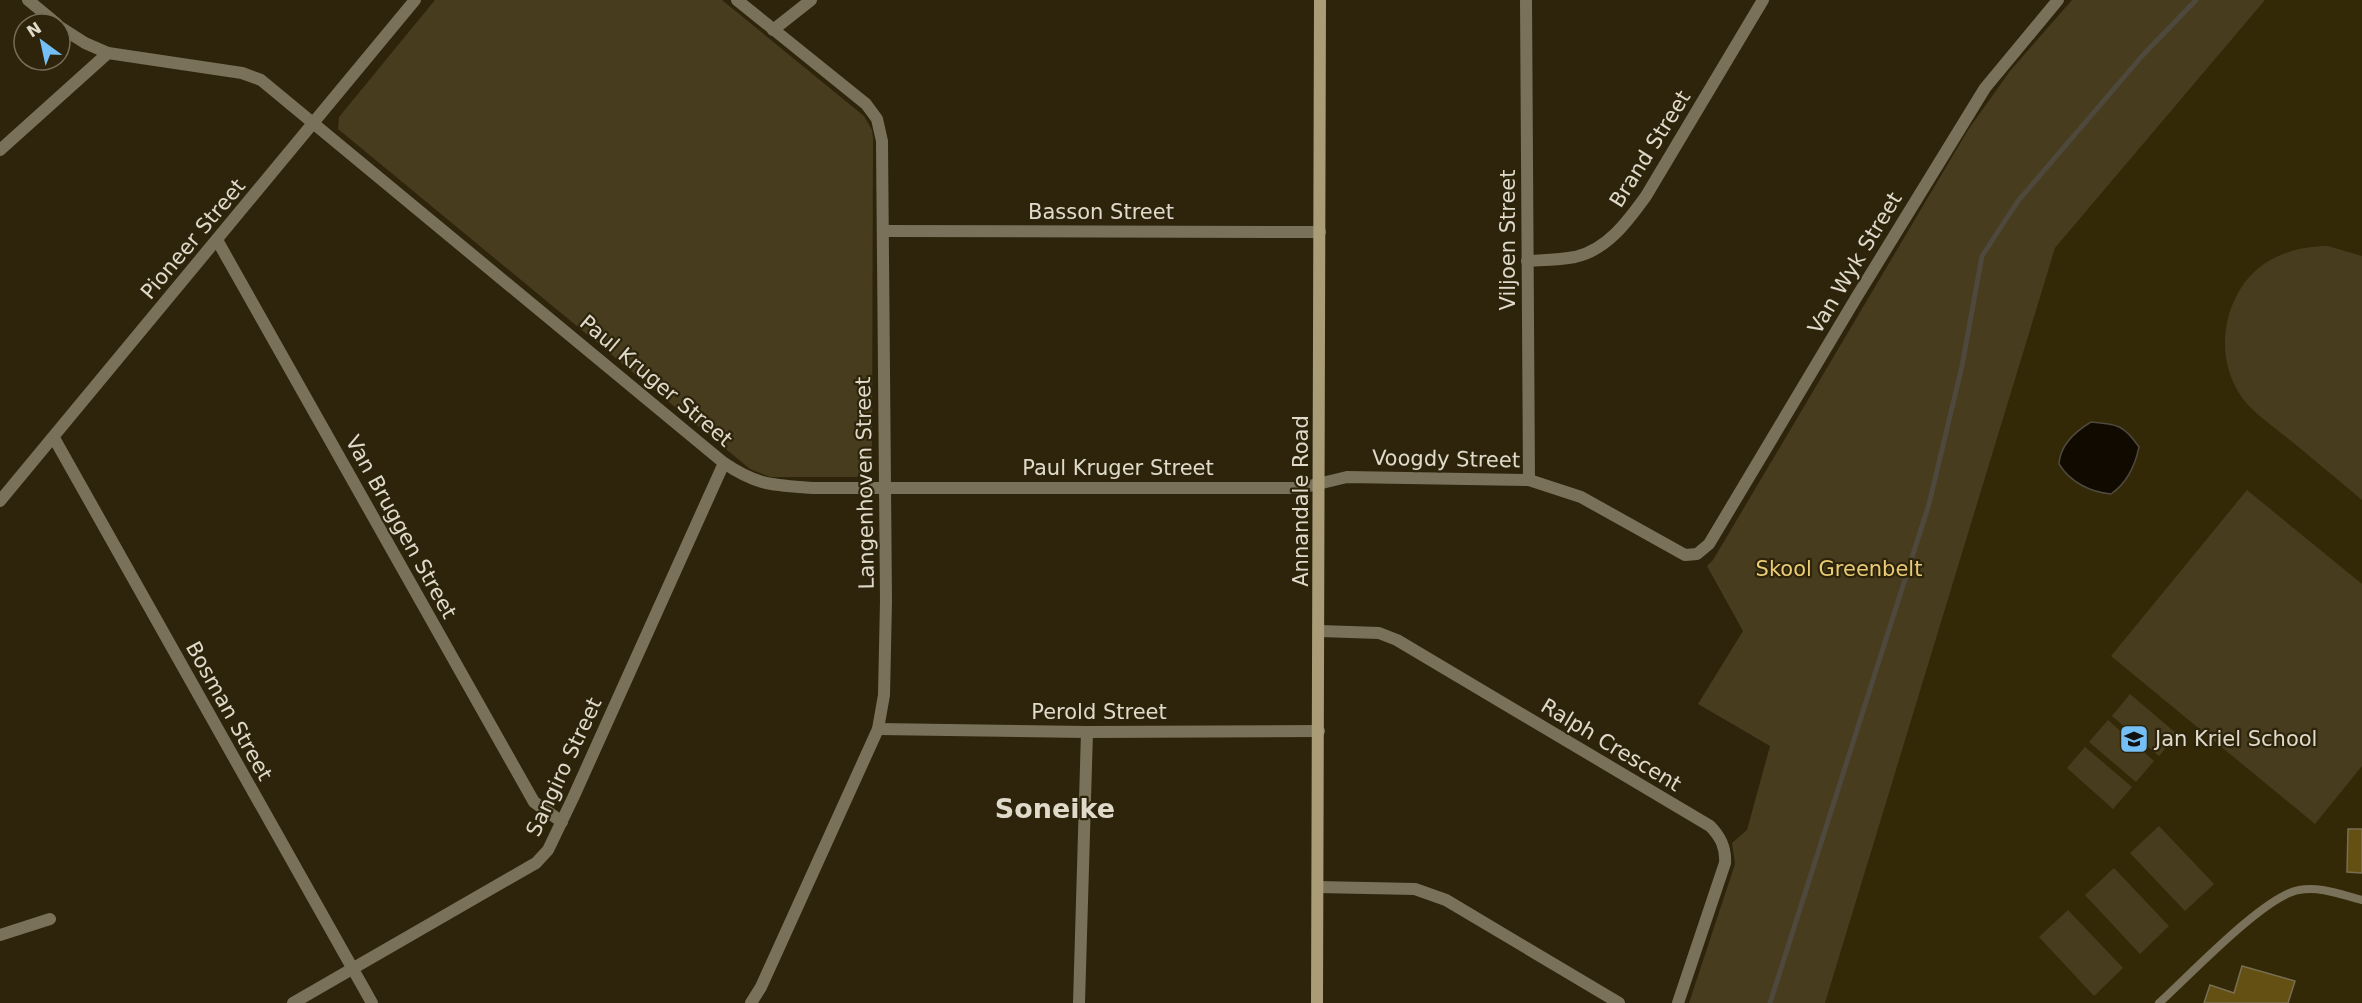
<svg xmlns="http://www.w3.org/2000/svg" width="2362" height="1003" font-family="'DejaVu Sans',sans-serif">
<rect width="100%" height="100%" fill="#2d240b"/>
<polygon fill="#342907" points="2265,0 2362,0 2362,1003 1825,1003 2055,248"/>
<g fill="#473c1e">
<polygon points="435,0 722,0 864,116 872,130 873,138 872,464 866,474 856,477 770,477 750,469 338,129 339,117"/>
<polygon points="2072,0 2265,0 2055,248 1825,1003 1689,1003 1735,864 1732,843 1747,830 1770,746 1698,704 1743,631 1707,566 1713,560 1968,130 2010,71"/>
<path d="M2328,246L2362,256V500C2340,481 2317,463 2295,444C2280,432 2263,420 2249,406C2219,374 2218,324 2241,288C2260,258 2294,246 2328,246Z"/>
<polygon points="2247,490 2362,584 2362,766 2315,824 2111,656"/>
<polygon points="2130,694 2177,734 2159,756 2112,716"/>
<polygon points="2108,720 2154,761 2136,782 2089,742"/>
<polygon points="2085,747 2132,787 2113,809 2067,768"/>
<polygon points="2159,826 2214,884 2185,911 2130,853"/>
<polygon points="2114,868 2169,926 2140,954 2085,895"/>
<polygon points="2068,910 2123,968 2094,996 2039,937"/>
</g>
<path fill="#100a00" stroke="#4e483d" stroke-width="1.5" d="M2091,422C2117,424 2124,425 2139,447C2135,466 2127,483 2111,494C2090,492 2070,482 2059,464C2060,445 2076,431 2091,422Z"/>
<g fill="none" stroke-linecap="round" stroke-linejoin="round">
<polyline stroke="#4e483d" stroke-width="5" points="1770,1003 1929,504 1962,366 1982,256 2018,201 2142,56 2196,0"/>
</g>
<g fill="#635012" stroke="#786e53" stroke-width="1.5">
<polygon points="2348,829 2362,829 2362,873 2347,872"/>
<polygon points="2242,966 2295,981 2288,1003 2204,1003 2210,985 2234,993"/>
</g>
<g fill="none" stroke-linecap="round" stroke-linejoin="round">
<path stroke="#797159" stroke-width="8" d="M2159,1003C2188,977 2265,895 2299,890C2320,886 2342,895 2362,900"/>
<g stroke="#797159" stroke-width="12">
<polyline points="28,0 57,24"/>
<polyline points="737,0 866,104 877,119 882,141 886,601 884,695 878,729 761,987 751,1003"/>
<polyline points="1526,0 1529,480"/>
<path d="M60,27L85,43L108,53L242,73L261,80L724,463C758,486 773,485 813,488H1301L1347,477L1529,480L1581,497L1685,555L1697,554L1709,544L1856,298L1985,88L2058,0"/>
<polyline points="773,30 811,0"/>
<polyline points="0,150 108,53"/>
<polyline points="883,231 1320,232"/>
<polyline points="217,240 534,802 562,822"/>
<path d="M1527,261C1543,260 1559,260 1575,257C1607,250 1628,221 1646,196L1763,0"/>
<polyline points="54,438 372,1003"/>
<polyline points="0,501 415,0"/>
<path d="M1320,631L1379,633L1397,640L1710,826C1721,837 1726,848 1725,863L1678,1003"/>
<polyline points="878,729 1087,732 1319,731"/>
<polyline points="1318,887 1415,889 1446,900 1619,1003"/>
<polyline points="0,935 50,919"/>
<polyline points="293,1003 529,867 536,863 548,850 573,798 724,463"/>
<polyline points="1079,1003 1087,732"/>
</g>
<polyline stroke="#a99c76" stroke-width="12" points="1317,1003 1320,0"/>
</g>
<defs>
<g id="school-square" transform="scale(1.5)"><rect x="-9" y="-9" width="18" height="18" rx="4" fill="#74c0f6" stroke="#2d240b"/><path d="M0-5L7-2L0 1L-7-2ZM-4 1L0 2.5L4 1V4Q0 6-4 4Z" fill="#111"/></g>
</defs>
<g fill-rule="evenodd">
<use href="#school-square" x="2134" y="739"/>
</g>
<g text-anchor="middle" stroke-width="4.5" stroke-linejoin="round" paint-order="stroke">
<g font-size="21" fill="#e0dacb" stroke="#2d240b">
<text transform="translate(1650 149) rotate(-58)" y="7">Brand Street</text>
<text x="1101" y="219">Basson Street</text>
<text transform="translate(193 239) rotate(-50)" y="7">Pioneer Street</text>
<text transform="translate(1508 240) rotate(-90)" y="7">Viljoen Street</text>
<text transform="translate(1855 263) rotate(-59)" y="7">Van Wyk Street</text>
<text transform="translate(656 381) rotate(40)" y="7">Paul Kruger Street</text>
<text transform="translate(1446 459) rotate(1)" y="7">Voogdy Street</text>
<text x="1118" y="475">Paul Kruger Street</text>
<text transform="translate(865 483) rotate(-91)" y="7">Langenhoven Street</text>
<text transform="translate(1301 501) rotate(-90)" y="7">Annandale Road</text>
<text transform="translate(401 527) rotate(61)" y="7">Van Bruggen Street</text>
<text transform="translate(229 711) rotate(61)" y="7">Bosman Street</text>
<text x="1099" y="719">Perold Street</text>
<text transform="translate(1611 745) rotate(31)" y="7">Ralph Crescent</text>
<text transform="translate(564 767) rotate(-65)" y="7">Sangiro Street</text>
</g>
<g font-size="21" fill="#eacc77" stroke="#2d240b">
<text x="1839" y="576">Skool Greenbelt</text>
</g>
<g font-size="21" fill="#e0dacb" stroke="#2d240b" text-anchor="start">
<text x="2155" y="746">Jan Kriel School</text>
</g>
<g font-size="27" font-weight="bold" fill="#e0dacb" stroke="#2d240b">
<text x="1055" y="818">Soneike</text>
</g>
</g>
<g transform="translate(42 42) rotate(327)"><circle r="28" fill="#2d240b" stroke="#756d58" stroke-width="1.5"/>
<path d="M0-4.5L10 22L0 15L-10 22Z" fill="#74c0f6"/>
<text y="-9" font-size="16" font-weight="bold" text-anchor="middle" fill="#e0dacb">N</text>
</g>
</svg>
